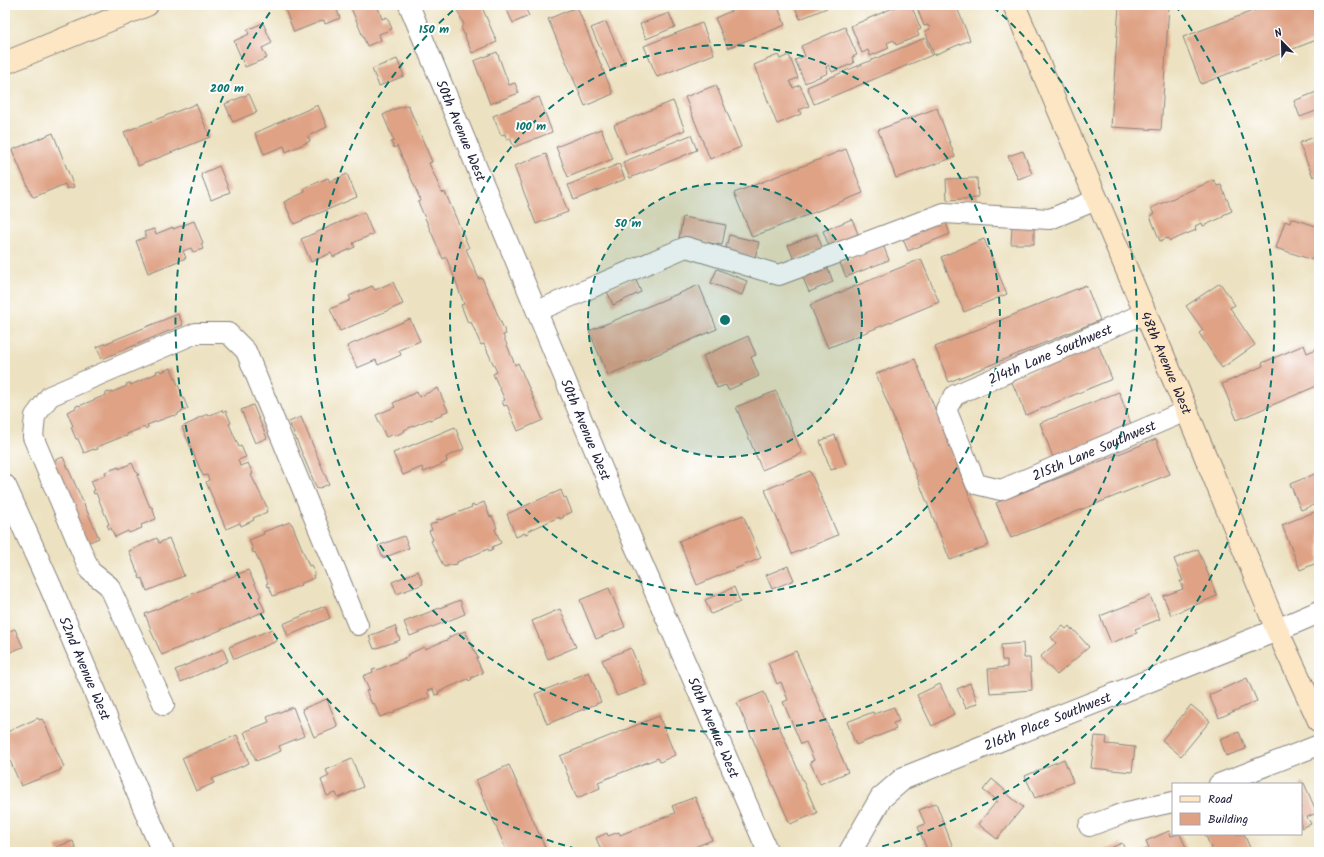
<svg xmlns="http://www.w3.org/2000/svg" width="1324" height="857" font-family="Kalam,sans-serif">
<rect width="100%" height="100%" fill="#fff"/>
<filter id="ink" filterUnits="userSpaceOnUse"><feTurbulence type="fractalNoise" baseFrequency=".025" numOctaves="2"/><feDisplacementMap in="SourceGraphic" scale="8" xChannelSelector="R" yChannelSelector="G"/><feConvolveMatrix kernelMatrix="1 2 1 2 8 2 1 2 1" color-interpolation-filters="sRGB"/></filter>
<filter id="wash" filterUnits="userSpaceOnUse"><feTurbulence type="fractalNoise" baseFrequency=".012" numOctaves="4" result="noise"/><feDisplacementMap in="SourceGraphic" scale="16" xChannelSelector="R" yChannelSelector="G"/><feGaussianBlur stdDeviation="0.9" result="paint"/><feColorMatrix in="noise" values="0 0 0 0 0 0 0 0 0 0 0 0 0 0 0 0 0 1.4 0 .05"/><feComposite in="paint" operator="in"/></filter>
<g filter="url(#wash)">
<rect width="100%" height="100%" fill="#ece1c0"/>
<g id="blocks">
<g fill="#dfa285">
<polygon points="287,5 335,5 340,18 325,24 324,20 294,32 284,7"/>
<polygon points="358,5 377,5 382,19 387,17 392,29 379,34 381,40 367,46 351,8"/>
<polygon points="455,5 481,5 497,42 472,53 461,27 464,25"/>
<polygon points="507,5 524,5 529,16 513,23 505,6"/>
<polygon points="745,5 777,5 785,25 728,48 715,18"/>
<polygon points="794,5 834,5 800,19"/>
<polygon points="900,5 911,5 921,29 917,31 919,36 896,45 894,40 887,43 889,48 870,56 868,50 862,53 851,26"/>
<polygon points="916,5 956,5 970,40 934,55 925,31 930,29 928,25 924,26"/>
<polygon points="1119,5 1169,5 1161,130 1111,127"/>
<polygon points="1269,5 1319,5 1319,39 1201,84 1183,37"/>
<polygon points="577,7 613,94 585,106 548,19"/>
<polygon points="669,13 675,27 646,39 640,24"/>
<polygon points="606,22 625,64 610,70 591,28"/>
<polygon points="263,23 272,43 262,48 267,58 245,67 234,41 249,34 247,30"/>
<polygon points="702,23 714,54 657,77 644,46"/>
<polygon points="845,27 857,55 852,57 854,63 832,72 829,65 826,67 828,73 805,83 795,60 805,56 801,46"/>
<polygon points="925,38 932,55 814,104 807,87"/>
<polygon points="497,52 509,85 515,83 519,93 490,104 474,61"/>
<polygon points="778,55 780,59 789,55 798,78 790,81 793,88 800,85 809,106 799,110 801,114 777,124 754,65"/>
<polygon points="397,59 404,76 379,86 372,69"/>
<polygon points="716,85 741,147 710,159 685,97"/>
<polygon points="1319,91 1319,110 1300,117 1294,101"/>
<polygon points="249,94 257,112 233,122 225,104"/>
<polygon points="539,97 552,132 514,147 510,138 507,140 505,134 501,135 493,116"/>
<polygon points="673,101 685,130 626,154 614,125"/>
<polygon points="196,104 210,137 138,166 124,132"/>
<polygon points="318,105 327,127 308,136 310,141 286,152 284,146 264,154 255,133"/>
<polygon points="408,105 432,162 429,163 442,193 445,192 469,248 466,249 479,279 482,278 506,334 503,335 515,365 518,363 543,420 518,431 507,405 504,406 502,401 505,400 493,374 497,372 484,344 481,345 471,322 468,323 461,305 464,304 458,288 458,287 446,257 443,259 418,202 421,201 397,146 394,148 391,142 394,141 383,115 395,109"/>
<polygon points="937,108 955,157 896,178 878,130"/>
<polygon points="601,129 613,159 568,177 556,147"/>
<polygon points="53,133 74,187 67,189 65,184 34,197 32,196 12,150"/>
<polygon points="691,135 697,150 630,178 623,162"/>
<polygon points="1319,135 1319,174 1313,177 1299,143"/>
<polygon points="846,149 863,193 752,237 734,193"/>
<polygon points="1023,151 1032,174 1018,179 1008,156"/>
<polygon points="546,154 568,212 536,224 514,166"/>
<polygon points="619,164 625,179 574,200 568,185"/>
<polygon points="219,166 230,192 211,200 201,174"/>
<polygon points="347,174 357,197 294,224 284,202 305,192 304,188 328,178 330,182"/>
<polygon points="977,178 978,198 947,200 946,179"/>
<polygon points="1214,180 1217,186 1221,185 1232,211 1223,215 1223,217 1203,226 1202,223 1195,226 1196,230 1170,241 1167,238 1160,241 1150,216 1154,214 1151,208"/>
<polygon points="364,212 373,234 353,243 355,247 333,257 331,253 311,262 301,239"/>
<polygon points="683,217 726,225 722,245 679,238"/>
<polygon points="1291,218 1319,227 1319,262 1276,248 1285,221 1290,223"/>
<polygon points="852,219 858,234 829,246 823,231"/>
<polygon points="945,220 950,234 908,251 902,237"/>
<polygon points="194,221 203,243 201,244 203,249 193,252 191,248 183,251 186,258 148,273 136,241 146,237 144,232 154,229 156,234 173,227 173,229"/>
<polygon points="1012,226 1034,226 1034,244 1011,244"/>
<polygon points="817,234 823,249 794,260 788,245"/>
<polygon points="729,235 759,242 755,258 725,251"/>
<polygon points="984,239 1007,294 964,312 941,257"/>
<polygon points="883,245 889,260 846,277 840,263"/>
<polygon points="921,259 939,302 828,348 810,305"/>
<polygon points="828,268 833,282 809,292 803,278"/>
<polygon points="717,269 747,281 742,295 711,283"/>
<polygon points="635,278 641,292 613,305 607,291"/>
<polygon points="393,282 403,304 340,331 330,309 351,300 349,296 372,286 375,290"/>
<polygon points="1220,283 1235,305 1230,308 1255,345 1222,368 1199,333 1203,330 1186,306"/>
<polygon points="699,285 717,329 608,375 589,331"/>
<polygon points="1086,285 1100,320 949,382 935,347"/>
<polygon points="178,314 183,325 102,359 97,347"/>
<polygon points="410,319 420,341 399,350 401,355 378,365 376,360 357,368 347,346"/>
<polygon points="748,336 756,355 751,357 759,376 728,390 726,385 717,388 703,356"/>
<polygon points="1098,344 1112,379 1026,415 1011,380"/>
<polygon points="1304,345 1307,353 1319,348 1319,385 1237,420 1222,384 1263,366 1262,363"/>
<polygon points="915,359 989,545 950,560 876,374"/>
<polygon points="171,368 188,409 178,413 178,415 174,416 174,415 147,425 148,427 145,429 144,427 127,434 127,436 124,437 124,436 97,447 98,449 94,450 94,449 84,453 78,439 76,439 71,427 73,426 67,412 76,408 76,406 79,405 79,406 106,395 106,393 109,392 110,393 127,386 126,384 130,383 131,385 157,373 156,371 160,370 161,372"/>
<polygon points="438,388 448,411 442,413 443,415 430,420 430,419 404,430 405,431 395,436 394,434 386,437 376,415 395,407 393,403 417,392 419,397"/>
<polygon points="776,391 802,453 762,470 736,407"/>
<polygon points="1119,392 1132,427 1053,457 1040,423"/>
<polygon points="253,405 267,438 255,443 241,410"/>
<polygon points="222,410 223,412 226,411 231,423 229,424 239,447 241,446 246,457 238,460 240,466 248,463 253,474 251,475 268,509 266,510 267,512 253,518 254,520 241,526 240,523 226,529 206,482 209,480 207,475 203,476 182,427 197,420 196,419 208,414 208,416"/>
<polygon points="301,417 329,484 317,489 289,422"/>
<polygon points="455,427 464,449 446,457 447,462 424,472 422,467 403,475 393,453"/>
<polygon points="835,435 846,465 831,470 820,441"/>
<polygon points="1156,439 1170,474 1011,538 996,503"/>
<polygon points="63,457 99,538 87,543 51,462"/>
<polygon points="132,463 136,472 137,472 139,475 137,476 150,507 152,507 156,519 141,525 142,528 129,533 128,531 115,537 111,528 109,529 107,525 109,524 96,493 94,494 93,491 95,490 91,481 106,475 105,472 119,467 119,469"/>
<polygon points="810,471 838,535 792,554 765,490"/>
<polygon points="1317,473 1319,479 1319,503 1301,510 1290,484"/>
<polygon points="561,490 564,498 566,497 572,512 563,516 564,517 560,519 559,517 528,531 529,533 525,534 525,533 516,537 507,514"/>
<polygon points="484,502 490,517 492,516 497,528 495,529 501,543 492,547 493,549 489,551 488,549 457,562 457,564 454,565 453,564 444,567 431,541 433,540 429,531 432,530 430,525 437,522 436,520 439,519 440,520 472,507 471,506 474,505 475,506"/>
<polygon points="1319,510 1319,562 1300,570 1282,525"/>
<polygon points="743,515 761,558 697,585 679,541"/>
<polygon points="290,522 291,524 292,524 309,566 311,565 315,574 313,575 314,578 300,584 301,585 273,596 269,586 268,587 266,584 268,583 255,552 253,553 252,550 253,549 249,540 264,534 263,532"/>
<polygon points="404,536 409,548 383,558 378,546"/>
<polygon points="157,538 159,543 169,538 184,576 147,591 142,578 140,579 129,551"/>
<polygon points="1198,549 1217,596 1171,615 1163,596 1183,589 1180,581 1183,581 1174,559"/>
<polygon points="788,566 794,580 772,589 766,575"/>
<polygon points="248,570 261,596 259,597 265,611 162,655 150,629 151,629 145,614"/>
<polygon points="418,571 423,584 397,594 392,582"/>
<polygon points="734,587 740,602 711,614 705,600"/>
<polygon points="609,588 625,627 596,639 580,600"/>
<polygon points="1150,596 1160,619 1135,629 1137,633 1111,643 1100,616"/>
<polygon points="460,600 465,614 410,636 404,622"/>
<polygon points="325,606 330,618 288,636 283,624"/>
<polygon points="560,609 576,647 548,659 532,621"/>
<polygon points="395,626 400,640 374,649 369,636"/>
<polygon points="1063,626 1066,629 1069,626 1072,630 1073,629 1089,647 1057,675 1040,657 1056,643 1051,637"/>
<polygon points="15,629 23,647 5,654 5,633"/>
<polygon points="272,629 277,641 234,659 229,647"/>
<polygon points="465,631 478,658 476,658 483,673 471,678 472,679 469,681 468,679 438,692 439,694 435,695 433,689 427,691 430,697 394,711 395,713 392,714 391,713 380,717 374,703 372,704 366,691 369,690 363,676 373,672 372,670 376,669 377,670 408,657 407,655 424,647 425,649 449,639 449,637"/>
<polygon points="1023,643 1024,658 1030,658 1032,690 990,693 988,669 1007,667 1007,660 1002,660 1001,645"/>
<polygon points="631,648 646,685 617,696 602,660"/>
<polygon points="223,649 228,661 181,682 175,670"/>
<polygon points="796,651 848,772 820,784 810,762 814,760 806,742 801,744 783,702 788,700 781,682 777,684 768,663"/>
<polygon points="589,672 601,702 547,724 535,694"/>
<polygon points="1247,678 1257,701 1219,718 1209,695"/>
<polygon points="970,683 978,703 966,708 957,689"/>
<polygon points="940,684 954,714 932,726 917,695"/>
<polygon points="764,692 817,813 790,824 737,703"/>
<polygon points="327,699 338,727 314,737 302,709"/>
<polygon points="1191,705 1210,721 1181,756 1162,740"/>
<polygon points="293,707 304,736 279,746 281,751 256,761 244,732 269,722 267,717"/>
<polygon points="894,707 899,721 893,723 896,729 856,745 847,722 873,712 874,714"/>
<polygon points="659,716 675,755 660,762 658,758 598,782 600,788 577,798 560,756"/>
<polygon points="38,718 39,720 42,719 46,726 64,767 60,769 61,770 21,786 5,749 5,733"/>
<polygon points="1239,732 1246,749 1226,756 1220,739"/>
<polygon points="237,735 249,763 212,779 214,783 196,791 182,758"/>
<polygon points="1095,736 1107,737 1106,744 1135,747 1132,772 1091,768"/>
<polygon points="352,759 363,787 338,798 336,793 327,796 321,780 329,776 326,770"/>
<polygon points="1064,759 1073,782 1035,798 1025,776"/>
<polygon points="509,765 547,852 507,852 476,780"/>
<polygon points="992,779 1007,792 1006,793 1023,807 997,839 978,824 997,801 983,790"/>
<polygon points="1304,783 1317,813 1307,817 1311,824 1301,828 1301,784"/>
<polygon points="695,797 712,840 683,852 602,852 596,838 607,833 608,836 619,832 620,835 675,813 672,806"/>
<polygon points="936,803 954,850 949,852 928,852 918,827 925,824 919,810"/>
<polygon points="1169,831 1171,836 1180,834 1188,852 1139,852 1149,848 1146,841"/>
<polygon points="1205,834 1244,834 1251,850 1246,852 1213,852"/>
<polygon points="73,841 77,852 57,852 56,847"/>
<polygon points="1122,843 1126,852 1095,852 1102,849 1102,851 1108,849"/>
</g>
</g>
</g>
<g filter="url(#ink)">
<use href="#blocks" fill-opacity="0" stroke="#87827e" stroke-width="1"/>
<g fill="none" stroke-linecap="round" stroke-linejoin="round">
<g stroke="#87827e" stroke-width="22">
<g id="minor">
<path id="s1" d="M409,5L630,535L768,852"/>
<polyline points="537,311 686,247 779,275 944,213 1050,219 1096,200"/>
<path id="s2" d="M1145,313L955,395L946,409L976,484L1001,490L1186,411"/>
<polyline points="164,705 109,586 90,571 33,437 35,416 50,396 196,333 228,333 246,351 358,625"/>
<polyline points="1219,784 1319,745"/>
<polyline points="1089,826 1127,812 1173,802"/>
</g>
</g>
<g stroke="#87827e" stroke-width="24">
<g id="tertiary">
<path id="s3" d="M5,486L51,588L163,852"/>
<path id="s4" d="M850,852L881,798L904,778L1277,630L1319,612"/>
</g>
</g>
<g stroke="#87827e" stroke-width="24">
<g id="secondary">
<path id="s5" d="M1014,5L1181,397L1277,630L1319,721"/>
<polyline points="5,63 147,5"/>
</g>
</g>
<use href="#minor" stroke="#fff" stroke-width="20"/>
<use href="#tertiary" stroke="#fff" stroke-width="22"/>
<use href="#secondary" stroke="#fce6c4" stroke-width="22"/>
</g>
</g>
<circle cx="725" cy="320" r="137" fill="#0f766e" fill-opacity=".12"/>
<g fill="none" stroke="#0f766e" stroke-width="2" stroke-dasharray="7 5">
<circle cx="725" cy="320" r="137"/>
<circle cx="725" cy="320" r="275"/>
<path d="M993 7A412 412 0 1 1 457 7"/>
<path d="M588 852A549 549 0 0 1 275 5M1175 5A549 549 0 0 1 862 852"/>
</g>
<g text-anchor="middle" stroke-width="4" stroke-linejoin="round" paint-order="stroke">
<g font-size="14" fill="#22223b" stroke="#fff">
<text dy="5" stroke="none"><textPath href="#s1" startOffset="136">50th Avenue West</textPath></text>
<text transform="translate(1050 354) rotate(-23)" y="5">214th Lane Southwest</text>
<text dy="5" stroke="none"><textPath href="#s5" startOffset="389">48th Avenue West</textPath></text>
<text dy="5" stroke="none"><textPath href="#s1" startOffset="460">50th Avenue West</textPath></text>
<text dy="5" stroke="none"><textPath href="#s2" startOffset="431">215th Lane Southwest</textPath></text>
<text dy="5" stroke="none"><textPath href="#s3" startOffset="199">52nd Avenue West</textPath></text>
<text dy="5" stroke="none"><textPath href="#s4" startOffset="247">216th Place Southwest</textPath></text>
<text dy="5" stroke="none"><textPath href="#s1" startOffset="784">50th Avenue West</textPath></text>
</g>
</g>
<circle cx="725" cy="320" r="6" fill="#0f766e" stroke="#fff" stroke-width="2"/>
<g font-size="12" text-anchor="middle" font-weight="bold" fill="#0f766e" stroke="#fff" stroke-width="4" stroke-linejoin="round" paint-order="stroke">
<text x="434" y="33">150 m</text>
<text x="227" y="92">200 m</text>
<text x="531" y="130">100 m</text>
<text x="628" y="227">50 m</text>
</g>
<rect width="1324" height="857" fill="none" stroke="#fff" stroke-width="20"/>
<rect x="1172" y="783" width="130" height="52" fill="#ffffff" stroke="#a7a7b1"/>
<rect x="1180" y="796" width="20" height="6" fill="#fce6c4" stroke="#a7a7b1"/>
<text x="1208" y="803" font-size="12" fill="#22223b">Road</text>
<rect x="1180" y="813" width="20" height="12" fill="#dfa285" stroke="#a7a7b1"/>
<text x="1208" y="823" font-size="12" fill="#22223b">Building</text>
<g transform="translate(1282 42) rotate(337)" stroke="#ffffff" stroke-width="3" paint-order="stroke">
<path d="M0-3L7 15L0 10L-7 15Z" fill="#22223b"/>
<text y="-6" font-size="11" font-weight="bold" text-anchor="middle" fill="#22223b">N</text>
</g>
</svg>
